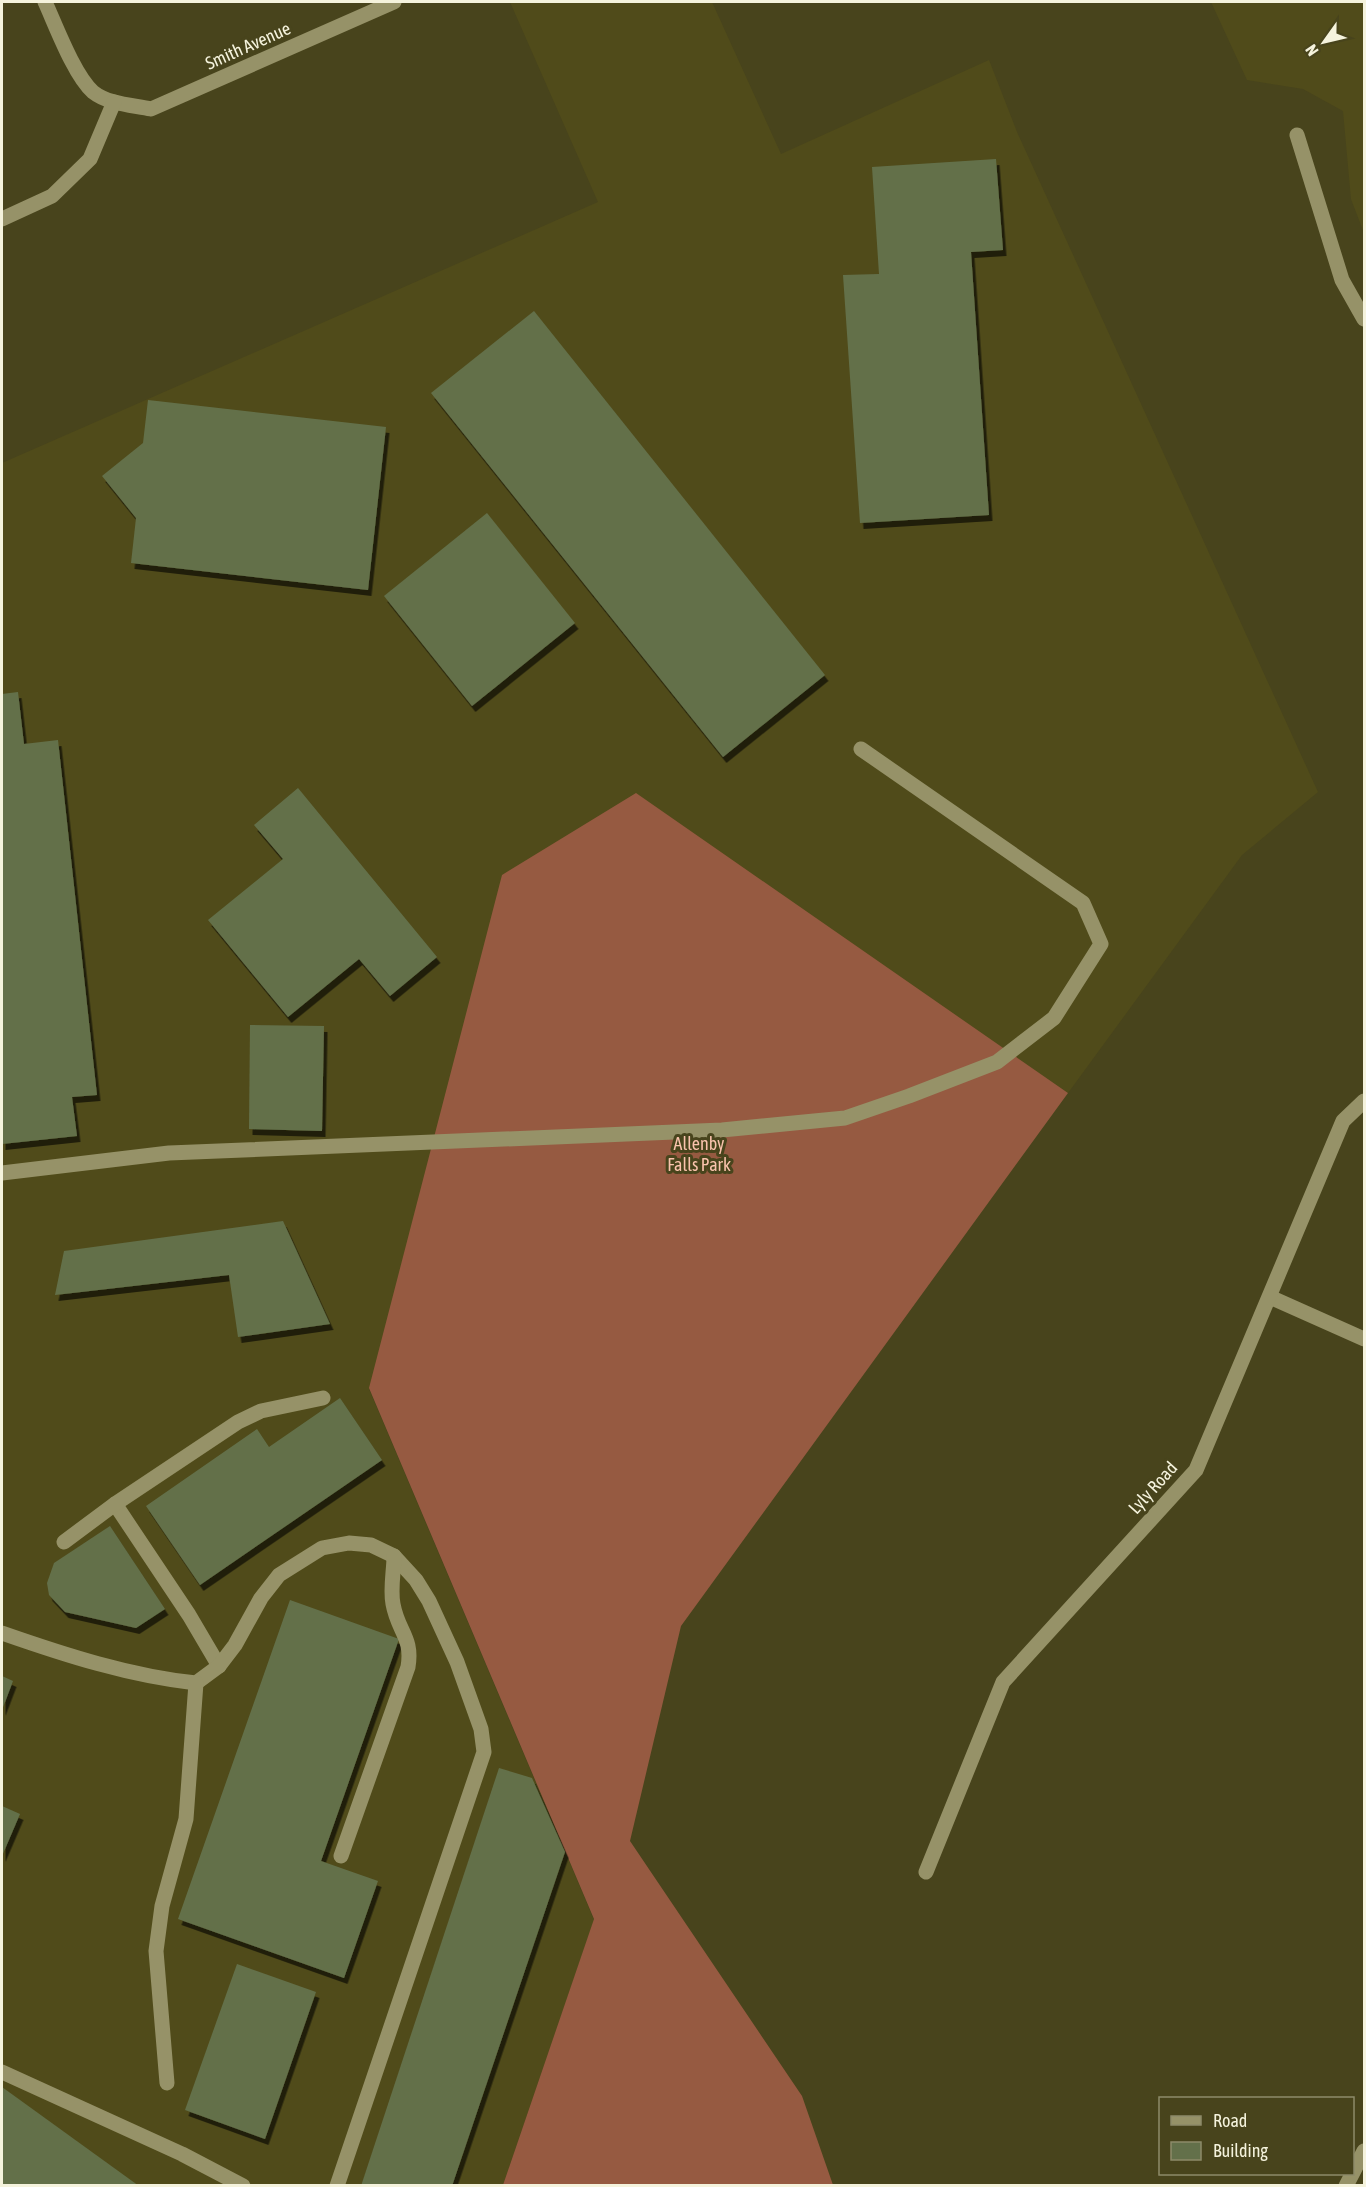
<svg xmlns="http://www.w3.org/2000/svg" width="1366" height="2187" font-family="'Asap Condensed',sans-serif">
<defs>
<filter id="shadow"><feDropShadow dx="3.5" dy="6" stdDeviation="0" flood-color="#0009"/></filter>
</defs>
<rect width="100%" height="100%" fill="#48441c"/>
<g fill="#504b1a">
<polygon points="510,2 712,2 781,154 989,60 1017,132 1318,792 1242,855 1068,1093 1046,1078 369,1389 594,1920 503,2185 2,2185 2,463 598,202"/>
<polygon points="1211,2 1364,2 1364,233 1351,199 1343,111 1303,89 1247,80"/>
</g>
<polygon fill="#965a41" points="636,793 1068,1093 681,1626 630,1841 802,2096 833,2185 503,2185 594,1919 369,1388 502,875"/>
<g fill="#63704a" filter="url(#shadow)">
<polygon points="996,159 1003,250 971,252 989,515 860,523 843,275 879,274 872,167"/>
<polygon points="534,311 825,675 723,757 431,393"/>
<polygon points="148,400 386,427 368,590 131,563 136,518 102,476 143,443"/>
<polygon points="487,513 575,623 472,706 384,596"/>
<polygon points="18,692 24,744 58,740 97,1095 72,1097 77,1136 2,1144 2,694"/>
<polygon points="298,788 437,957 390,996 359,959 288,1017 208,920 283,859 254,825"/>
<polygon points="250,1025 324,1026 322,1131 249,1129"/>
<polygon points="283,1221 330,1324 238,1337 229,1275 55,1295 64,1251"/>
<polygon points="340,1398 382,1460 200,1585 146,1506 257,1429 269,1447"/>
<polygon points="110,1526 165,1609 136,1628 65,1612 49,1595 47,1583 54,1563"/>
<polygon points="290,1600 399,1639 321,1861 378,1881 344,1978 178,1919"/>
<polygon points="2,1676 13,1681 2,1710"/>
<polygon points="499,1768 532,1778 565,1852 452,2186 361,2186"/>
<polygon points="2,1806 20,1814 2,1856"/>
<polygon points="237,1964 316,1992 265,2139 185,2110"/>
<polygon points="2,2087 139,2186 2,2186"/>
</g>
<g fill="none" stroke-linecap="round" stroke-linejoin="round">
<g stroke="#969268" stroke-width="15">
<path d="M45,2C56,26 74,75 93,92C108,104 132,105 151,109L394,2"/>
<polyline points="1297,135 1342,280 1364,319"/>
<polyline points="2,219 52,196 90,159 114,102"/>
<polyline points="2,1173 169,1153 722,1130 845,1118 909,1096 997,1062 1054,1018 1101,944 1083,903 861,749"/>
<polyline points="1270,1297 1364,1339"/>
<polyline points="115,1504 189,1615 219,1666"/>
<polyline points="64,1542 115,1504 238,1422 261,1411 323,1398"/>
<path d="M2,1633C65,1655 130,1676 196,1683L219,1666L235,1645L261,1598L279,1575L322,1548L349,1543L371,1545L394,1556L416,1580L429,1601L457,1662L481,1729L484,1752L337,2186"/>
<path d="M341,1856L408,1667C413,1637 398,1632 393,1604C390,1589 394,1571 394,1556"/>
<polyline points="926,1872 1003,1682 1196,1470 1343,1121 1364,1101"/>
<polyline points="2,2072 182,2154 243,2186"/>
<polyline points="167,2083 156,1951 162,1906 186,1819 196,1683"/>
<polyline points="1346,2186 1364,2151"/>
</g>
</g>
<g text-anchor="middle" stroke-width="6" stroke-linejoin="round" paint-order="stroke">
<g font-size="18" fill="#f5f3dd" stroke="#48441c">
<text transform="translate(248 46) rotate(-24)" y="6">Smith Avenue</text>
<text transform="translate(1153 1488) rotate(-48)" y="6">Lyly Road</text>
</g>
<g font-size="18" fill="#fac3ad" stroke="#48441c">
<text x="699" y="1150">Allenby<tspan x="699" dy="21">Falls Park</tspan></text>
</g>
</g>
<rect width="1366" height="2187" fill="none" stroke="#f5f3dd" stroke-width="6"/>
<rect x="1159" y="2097" width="195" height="78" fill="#48441c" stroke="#8d8a69" stroke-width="1.5"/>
<rect x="1171" y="2116" width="30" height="9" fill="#969268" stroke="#8d8a69" stroke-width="1.5"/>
<text x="1213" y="2127" font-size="18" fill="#f5f3dd">Road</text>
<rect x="1171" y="2142" width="30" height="18" fill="#63704a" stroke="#8d8a69" stroke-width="1.5"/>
<text x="1213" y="2157" font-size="18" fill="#f5f3dd">Building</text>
<g transform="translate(1324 42) rotate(236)" stroke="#48441c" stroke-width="4.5" paint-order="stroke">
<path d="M0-4.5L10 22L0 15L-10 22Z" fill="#f5f3dd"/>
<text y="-9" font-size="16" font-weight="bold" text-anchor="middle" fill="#f5f3dd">N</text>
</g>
</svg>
